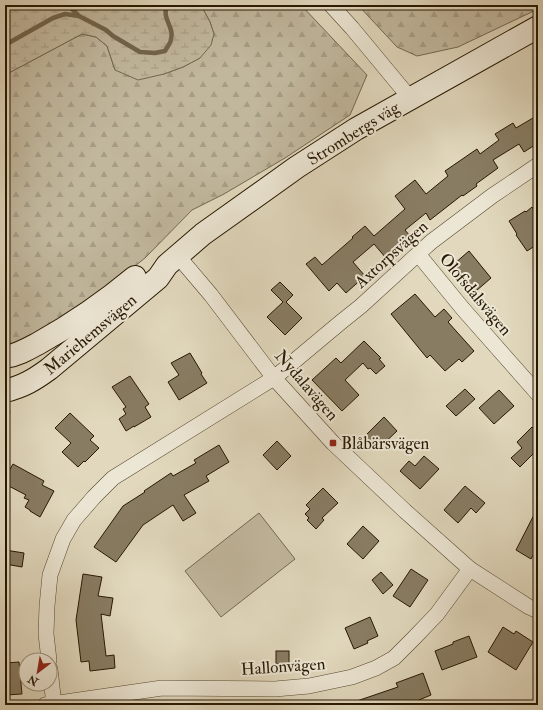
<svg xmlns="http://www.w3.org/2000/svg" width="543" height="710" font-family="'IM FELL Double Pica',serif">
<defs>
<pattern id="forest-firs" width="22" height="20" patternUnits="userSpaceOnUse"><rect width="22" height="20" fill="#c1b79d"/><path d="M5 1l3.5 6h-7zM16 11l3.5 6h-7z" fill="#a69d86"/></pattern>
<pattern id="wetland-marsh" width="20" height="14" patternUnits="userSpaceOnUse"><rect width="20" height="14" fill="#c1b79d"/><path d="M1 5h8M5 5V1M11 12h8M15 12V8" fill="none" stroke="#a69d86"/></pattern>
</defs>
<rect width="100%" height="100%" fill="#e1d8bd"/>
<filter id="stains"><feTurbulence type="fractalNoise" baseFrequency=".005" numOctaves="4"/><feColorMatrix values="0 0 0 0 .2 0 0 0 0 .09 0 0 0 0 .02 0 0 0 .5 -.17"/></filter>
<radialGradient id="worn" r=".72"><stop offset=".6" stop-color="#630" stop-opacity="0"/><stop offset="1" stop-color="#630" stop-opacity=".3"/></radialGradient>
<polygon fill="#c1b79d" stroke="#746850" points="259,513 295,559 221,617 185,571"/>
<g fill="url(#forest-firs)" stroke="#746850">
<polygon points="201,5 301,5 367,75 350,115 285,158 224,194 192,210 145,258 110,286 51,326 24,340 5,347 5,75 82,34 96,37 107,46 115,70 164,74 183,67 200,58 214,34 210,22"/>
<polygon points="358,5 538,5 538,9 458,47 417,56 397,47"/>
<polygon points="5,406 10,412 5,434"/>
</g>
<polygon fill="url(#wetland-marsh)" stroke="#746850" points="5,5 201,5 210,22 214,34 211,45 200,58 183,67 164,74 138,80 115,70 107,46 96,37 82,34 5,75"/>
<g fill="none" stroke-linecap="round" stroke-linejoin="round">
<g stroke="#71644c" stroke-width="4.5">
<polyline points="68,5 79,16"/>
<path d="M5,45L53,18L65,14L79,16L106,30L113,36L140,52L155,53L165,51C167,47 171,43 171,39C175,27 161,19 167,5"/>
</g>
</g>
<g fill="#887c63" stroke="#271802">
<polygon points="538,115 538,143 524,152 519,144 493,160 498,168 476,184 477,186 463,196 462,195 430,220 426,213 405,230 410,236 386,258 374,244 353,262 365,276 346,293 337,283 329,291 306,264 315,257 322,265 353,238 352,237 365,226 374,236 405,209 395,196 415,180 426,194 448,176 445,171 477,149 480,154 499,140 495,134 513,123 516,128"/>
<polygon points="532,207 538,216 538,244 527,251 516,235 517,234 509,221 525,211 526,212"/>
<polygon points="469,251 491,278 476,291 454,264"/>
<polygon points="280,282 293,295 286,302 302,318 285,335 267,317 283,302 271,290"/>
<polygon points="415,294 435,317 444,309 452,318 448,322 474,351 462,362 459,359 445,371 430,355 427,358 391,314"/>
<polygon points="364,341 381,358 379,359 385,366 376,374 370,368 368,369 363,363 345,380 359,395 342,411 312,380 336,358 341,363"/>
<polygon points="190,353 202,373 201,374 207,383 179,400 168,382 179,375 171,363"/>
<polygon points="130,376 149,404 145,407 151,417 134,427 134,426 126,431 119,419 126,414 123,409 126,407 112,387"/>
<polygon points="465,389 475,399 456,416 446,406"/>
<polygon points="499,390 514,406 494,424 479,408"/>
<polygon points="70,413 94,436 90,440 99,448 85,462 84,461 78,467 62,452 71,443 55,428"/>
<polygon points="384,417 397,431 378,449 365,436"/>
<polygon points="532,427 538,433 538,449 520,467 511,458 522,448 517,442"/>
<polygon points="277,441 291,456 277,470 263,455"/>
<polygon points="219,445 229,462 206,476 209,481 184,495 196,513 183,521 173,505 143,525 116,562 94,547 123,506 145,492 144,491 171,473 173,476 196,463 194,460"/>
<polygon points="424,456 439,469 420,489 400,471 409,461 415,466"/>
<polygon points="13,464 44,481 42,485 54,491 40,517 30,511 30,510 25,507 29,500 24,498 26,495 5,484 5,478"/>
<polygon points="465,486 485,503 476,513 471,508 458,523 444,510"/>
<polygon points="323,488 338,503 322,518 324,520 316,529 307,520 309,518 305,514 310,509 306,505"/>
<polygon points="538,507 538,546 531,559 516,550"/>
<polygon points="363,526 379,541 363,559 347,544"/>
<polygon points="5,550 24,553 22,567 5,564"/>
<polygon points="411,569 428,580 410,607 393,596"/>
<polygon points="381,572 393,585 383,594 372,580"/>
<polygon points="83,574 102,577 98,596 113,598 110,616 101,614 106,656 114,655 115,668 90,671 89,661 81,662 76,620"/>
<polygon points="370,617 378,636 367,641 368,643 354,649 345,628"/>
<polygon points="503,627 514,634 516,631 533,642 516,670 488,652"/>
<polygon points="469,636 477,657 442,670 435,651 453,644 453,642"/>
<rect x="276" y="651" width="13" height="13"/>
<polygon points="19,662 22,694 5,695 5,670 6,670 6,663"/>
<polygon points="423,673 431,695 419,700 421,705 352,705 351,703 398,687 396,683"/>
</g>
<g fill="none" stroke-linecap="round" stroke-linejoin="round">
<g stroke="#564831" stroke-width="16">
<g id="street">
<polyline points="331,5 352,28 410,98"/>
<polyline points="418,254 463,309 538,394"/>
<polyline points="177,255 211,295 274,378 333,443 405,511 470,569 529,607 538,611"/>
<polyline points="49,660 46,634 47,606 50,575 63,539 74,520 94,497 113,478 274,378 341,322 361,306 431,242 492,196 538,165"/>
<polyline points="50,669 54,705"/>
<polyline points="45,705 162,688 275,689 309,686 352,677 376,668 394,658 413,639 437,614 470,569"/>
</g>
</g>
<g stroke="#271802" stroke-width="24">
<g id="secondary">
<path d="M5,357C18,355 28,349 39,343C73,324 105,302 135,277"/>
<path d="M5,391C24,386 34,380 49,369L158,278L167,265L203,234L297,167L356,129L538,27"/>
</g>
</g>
<use href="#street" stroke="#ece6d4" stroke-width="15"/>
<use href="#secondary" stroke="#ece6d4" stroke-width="22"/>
</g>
<rect fill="#8f2418" stroke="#ece6d4" stroke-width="1.5" x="329" y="439" width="8" height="8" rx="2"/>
<g text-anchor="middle" stroke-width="4" stroke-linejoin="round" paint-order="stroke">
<g font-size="17" fill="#271802" stroke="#ece6d4">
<text transform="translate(353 133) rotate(-32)" y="6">Strombergs väg</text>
<text transform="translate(391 254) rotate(-42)" y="6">Axtorpsvägen</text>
<text transform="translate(476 294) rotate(50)" y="6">Olofsdalsvägen</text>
<text transform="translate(90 334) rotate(-40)" y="6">Mariehemsvägen</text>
<text transform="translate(307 385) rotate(49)" y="6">Nydalavägen</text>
<text transform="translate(283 666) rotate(-4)" y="6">Hallonvägen</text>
</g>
<g font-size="17" fill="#271802" stroke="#ece6d4" text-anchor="start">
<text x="341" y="449">Blåbärsvägen</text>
</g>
</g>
<rect width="543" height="710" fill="none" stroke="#e1d8bd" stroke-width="20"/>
<rect x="6" y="6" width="531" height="698" fill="none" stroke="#271802" stroke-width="2"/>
<rect x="10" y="10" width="523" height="690" fill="none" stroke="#271802"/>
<g transform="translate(38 672) rotate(211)"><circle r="19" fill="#ece6d4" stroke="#9d9480"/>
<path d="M0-3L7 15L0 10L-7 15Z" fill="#8f2418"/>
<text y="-6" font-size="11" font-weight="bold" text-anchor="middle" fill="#271802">N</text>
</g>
<rect width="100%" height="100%" filter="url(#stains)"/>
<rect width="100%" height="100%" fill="url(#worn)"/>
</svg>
